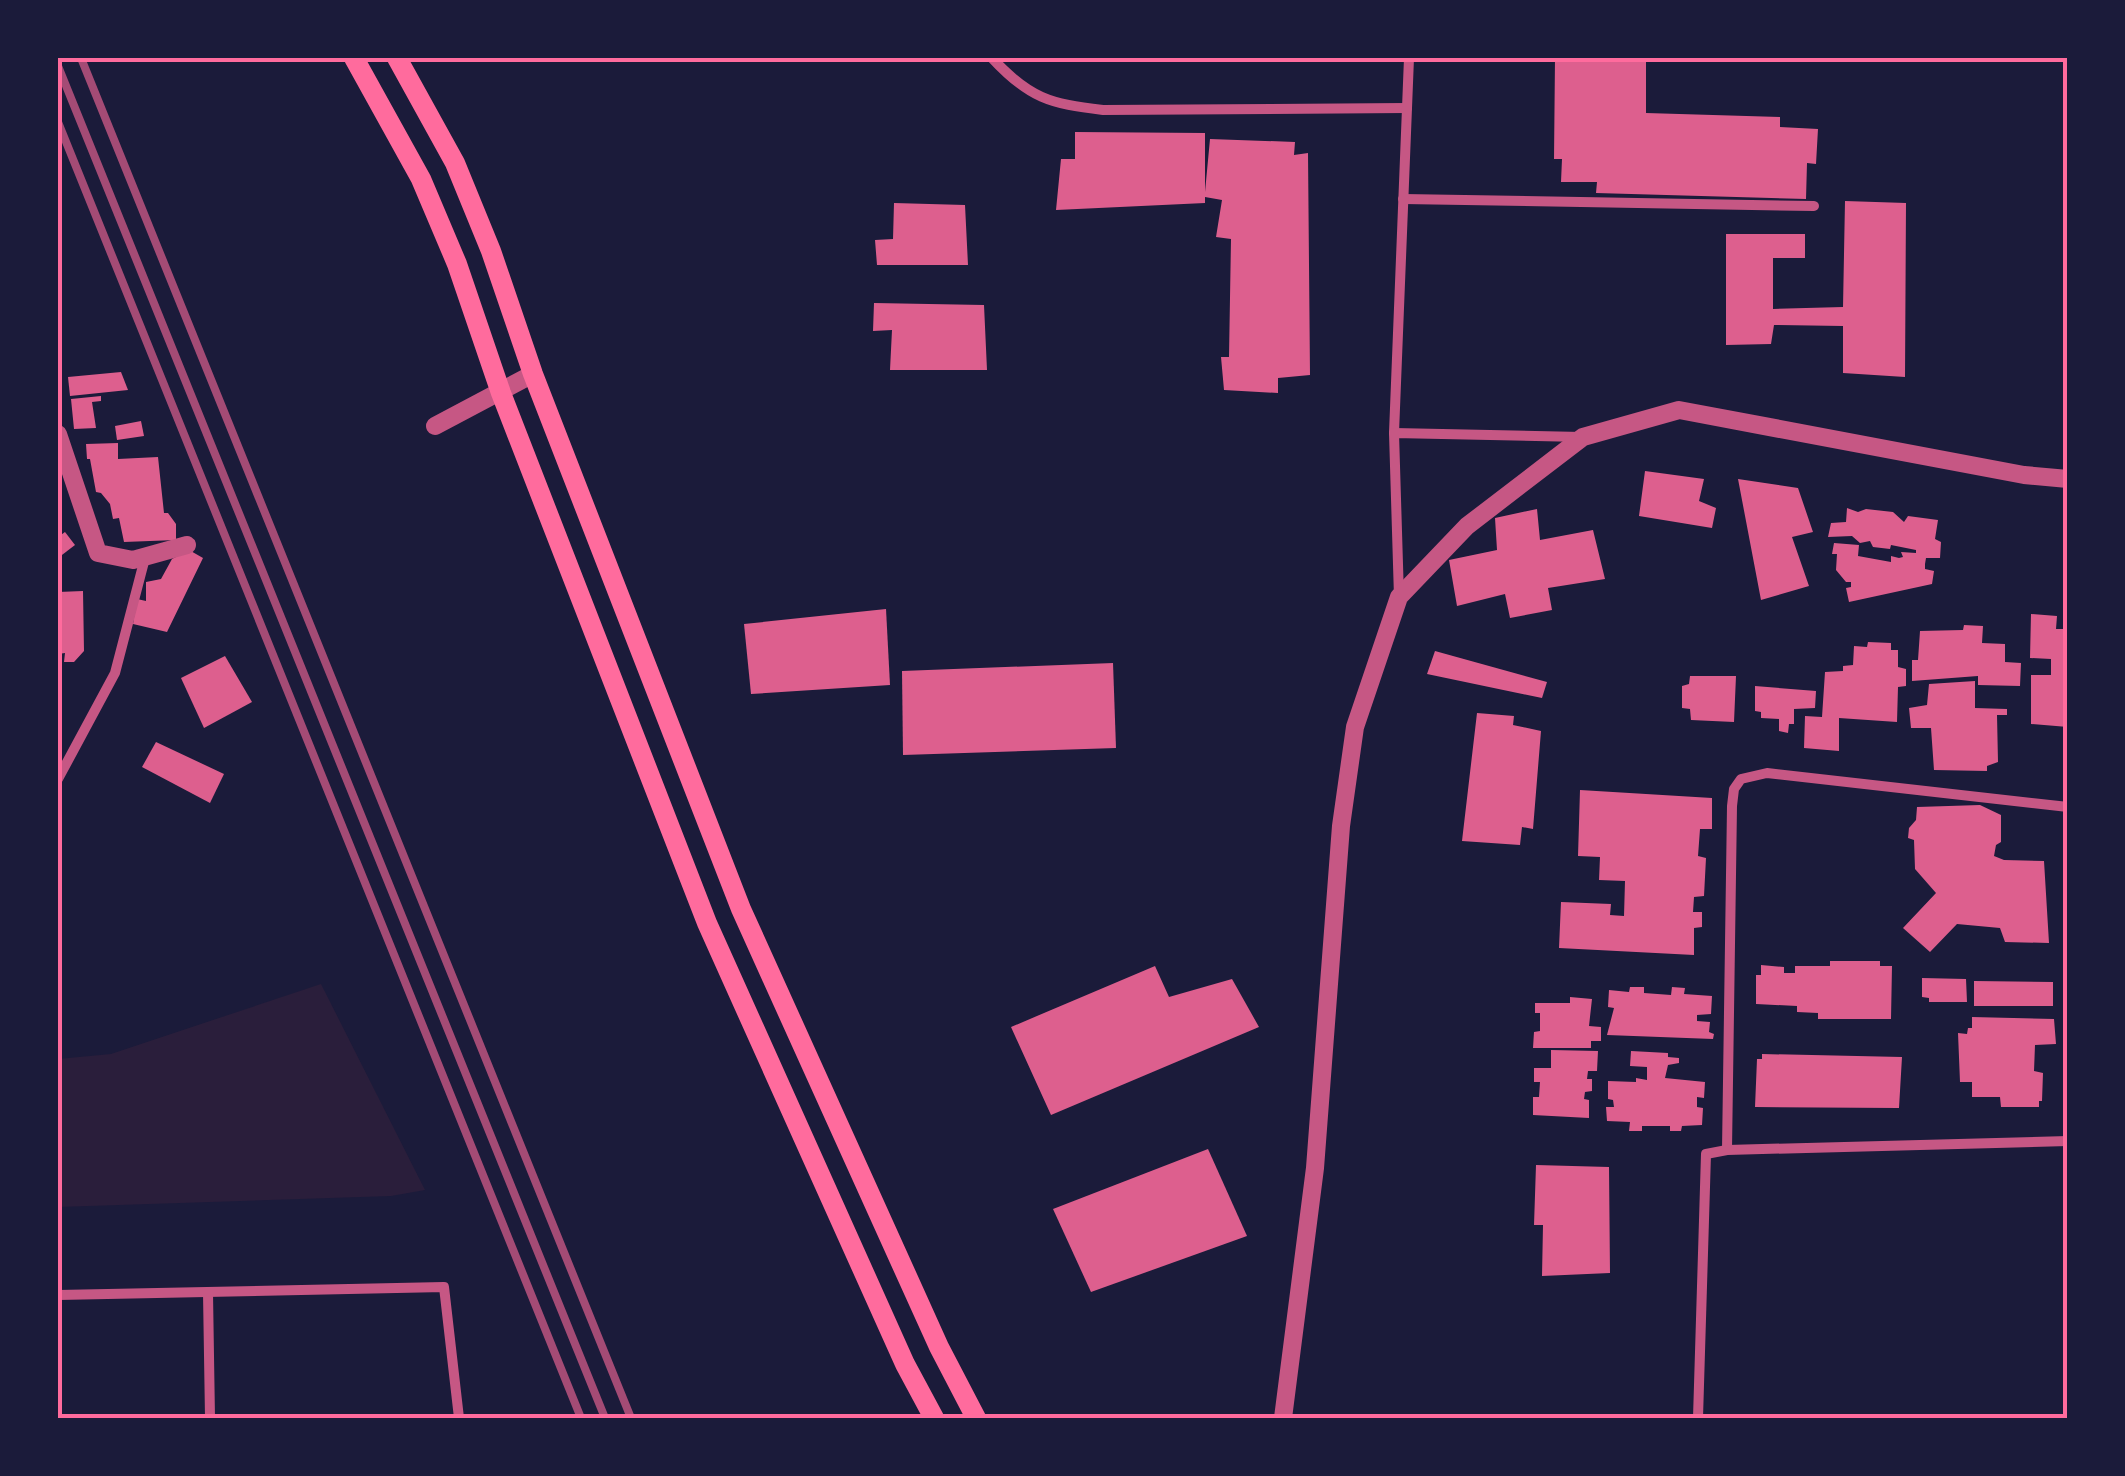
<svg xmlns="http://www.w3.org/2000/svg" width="2125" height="1476" font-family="Signika,sans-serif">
<rect width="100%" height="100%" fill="#1b1b3a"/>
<polygon fill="#2a1e3b" points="321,984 425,1190 391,1196 58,1207 58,1059 111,1054"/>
<g fill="#dd5f8e">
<polygon points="1555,58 1646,58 1646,113 1780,117 1780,127 1818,129 1816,164 1807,163 1806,199 1596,193 1597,182 1561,182 1562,159 1554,159"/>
<polygon points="1075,132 1205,133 1205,192 1210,139 1295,142 1294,155 1308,153 1310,375 1278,378 1278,393 1224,390 1221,357 1229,357 1231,239 1216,237 1222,200 1205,197 1205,203 1056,210 1061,159 1075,159"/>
<polygon points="1845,201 1906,203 1905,377 1843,373 1843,326 1774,325 1771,344 1726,345 1726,234 1805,234 1805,258 1773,258 1773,309 1843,307"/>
<polygon points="894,203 965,205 968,265 877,265 875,240 893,239"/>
<polygon points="874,303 984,305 987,370 890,370 892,330 873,331"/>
<polygon points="121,372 128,390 70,396 68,377"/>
<polygon points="101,396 101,401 92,402 96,428 74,429 71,399"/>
<polygon points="141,421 144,436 117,440 115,426"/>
<polygon points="118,443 118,459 158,457 164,513 168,513 176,524 176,540 124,542 119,518 113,519 110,504 101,493 96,492 90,459 87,459 86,444"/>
<polygon points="1645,471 1704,479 1699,501 1716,508 1712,528 1639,516"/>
<polygon points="1738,479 1798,488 1813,532 1792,537 1809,586 1761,600"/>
<polygon points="1847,508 1858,512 1866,509 1893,512 1904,522 1908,516 1938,520 1935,539 1941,542 1940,558 1926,558 1925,564 1925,569 1934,571 1932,584 1849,602 1846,588 1851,587 1851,582 1846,582 1836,570 1837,554 1832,554 1834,543 1859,545 1858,556 1891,562 1891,556 1899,558 1903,557 1901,552 1916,553 1916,550 1891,545 1890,549 1873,547 1870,541 1860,543 1852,536 1828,537 1831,523 1846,522"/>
<polygon points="1537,509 1540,540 1593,530 1605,579 1548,588 1552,610 1510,618 1505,594 1457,606 1449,560 1497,550 1495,518"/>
<polygon points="65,532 75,545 58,558 58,537"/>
<polygon points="189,550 203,558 167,632 133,624 137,599 146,601 146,582 161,579 172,559"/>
<polygon points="83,591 84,651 74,662 64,662 65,653 58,654 58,592"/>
<polygon points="886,609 890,685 751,694 744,624"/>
<polygon points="2031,614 2057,616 2056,629 2067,629 2068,727 2031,724 2031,675 2051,675 2051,659 2030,658"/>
<polygon points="1964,625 1983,626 1982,643 2005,644 2005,662 2021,663 2020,686 1978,685 1978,676 1912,681 1912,660 1918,660 1920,631 1963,630"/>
<polygon points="1868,642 1891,643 1891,650 1898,650 1898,667 1906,669 1906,686 1898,687 1897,722 1839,718 1839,751 1804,748 1805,716 1822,717 1825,672 1843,671 1843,666 1853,665 1854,646 1867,647"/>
<polygon points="1435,651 1547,682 1542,698 1427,674"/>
<polygon points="225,656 252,702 204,728 181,678"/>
<polygon points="1113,663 1116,748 903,755 902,671"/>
<polygon points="1690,676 1736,676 1734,722 1691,720 1690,709 1682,708 1682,686 1689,684"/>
<polygon points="1975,681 1975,708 2007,709 2007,715 1997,715 1998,762 1987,766 1987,771 1934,770 1931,728 1911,728 1909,708 1927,705 1929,684"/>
<polygon points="1755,686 1816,691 1815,708 1794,709 1794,724 1789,724 1788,733 1779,731 1779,719 1761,718 1761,712 1755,711"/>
<polygon points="1477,713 1514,716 1513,725 1541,731 1533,829 1522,827 1520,845 1462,841"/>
<polygon points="156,742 224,774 210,803 142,767"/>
<polygon points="1580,790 1712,798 1712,829 1700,829 1698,856 1706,858 1704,896 1694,897 1693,912 1702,912 1702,927 1694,928 1694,955 1559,948 1561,902 1611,904 1610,915 1624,916 1625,881 1599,880 1600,857 1578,856"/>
<polygon points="1980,805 2001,815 2001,842 1996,845 1994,856 2004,860 2044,861 2049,943 2005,942 2000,928 1957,924 1930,952 1903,928 1936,893 1915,869 1914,840 1908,838 1909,828 1916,820 1917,807"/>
<polygon points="1830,961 1880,961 1880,966 1892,966 1891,1019 1818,1019 1818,1013 1797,1012 1797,1006 1756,1004 1756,975 1761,975 1761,965 1784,967 1784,973 1795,973 1795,966 1830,966"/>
<polygon points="1155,966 1169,997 1232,979 1259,1027 1051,1115 1011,1027"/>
<polygon points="1922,978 1966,979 1967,1002 1929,1002 1929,998 1922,997"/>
<polygon points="1974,981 2053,982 2053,1006 1974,1006"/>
<polygon points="1630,987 1644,987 1644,993 1671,995 1672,987 1685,988 1684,994 1712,996 1711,1014 1697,1015 1697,1021 1710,1022 1709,1032 1714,1034 1713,1039 1607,1035 1614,1008 1608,1007 1609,990 1629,992"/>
<polygon points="1570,997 1592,999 1589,1026 1601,1027 1601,1041 1591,1041 1591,1048 1533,1048 1534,1032 1540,1031 1540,1013 1535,1013 1535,1003 1570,1003"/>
<polygon points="1972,1017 2054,1019 2056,1044 2035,1045 2034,1071 2043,1073 2042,1101 2039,1101 2039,1107 2001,1107 2000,1097 1972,1097 1972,1082 1960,1082 1958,1033 1967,1034 1968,1028 1972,1028"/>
<polygon points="1551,1050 1598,1051 1597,1071 1588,1071 1587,1079 1592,1079 1592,1091 1585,1092 1584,1099 1589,1100 1589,1118 1533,1115 1533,1097 1539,1097 1540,1082 1534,1082 1534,1068 1551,1068"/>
<polygon points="1631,1051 1668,1053 1668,1057 1679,1058 1679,1063 1668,1065 1665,1078 1705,1082 1704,1098 1697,1097 1697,1107 1703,1108 1702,1125 1682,1126 1681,1131 1670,1131 1670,1126 1642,1126 1642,1131 1629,1131 1630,1122 1607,1121 1606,1107 1614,1107 1613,1100 1608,1099 1608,1081 1636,1082 1636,1078 1647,1080 1647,1067 1630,1066"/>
<polygon points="1762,1054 1902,1057 1899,1108 1755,1107 1757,1059 1762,1059"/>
<polygon points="1208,1149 1247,1236 1091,1292 1053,1209"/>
<polygon points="1536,1165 1609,1167 1610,1273 1542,1276 1543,1225 1534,1225"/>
</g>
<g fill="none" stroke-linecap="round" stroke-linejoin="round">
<g stroke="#c65784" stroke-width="10">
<path d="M992,58C1029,98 1050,104 1103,110L1407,108"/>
<polyline points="1403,199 1814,206"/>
<polyline points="1394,433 1409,58"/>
<polyline points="1399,597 1394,433 1582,437"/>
<polyline points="58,779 115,673 145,558"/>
<polyline points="1727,1150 1732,806 1734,789 1741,779 1767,773 2068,807"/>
<polyline points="208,1293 210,1418"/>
<polyline points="58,1295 444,1287 459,1418"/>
<polyline points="1698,1418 1706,1154 1727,1150 2068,1141"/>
</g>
<g stroke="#c65784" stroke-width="18">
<polyline points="435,426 533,374"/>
<polyline points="58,434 98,553 133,560 187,545"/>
<polyline points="1283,1418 1315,1168 1341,826 1355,727 1399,597 1467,526 1583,437 1679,410 2024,475 2068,479"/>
</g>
<g stroke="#ff6b9d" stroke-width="20">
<polyline points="354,58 421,179 457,264 501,393 707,923 905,1364 934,1418"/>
<polyline points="397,58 455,163 491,251 533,374 741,909 939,1347 976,1418"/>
</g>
<g stroke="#a44b75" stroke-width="8">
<polyline points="81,58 631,1418"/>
<polyline points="58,66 605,1418"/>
<polyline points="58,122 581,1418"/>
</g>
</g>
<rect width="2125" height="1476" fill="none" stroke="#1b1b3a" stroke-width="120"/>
<rect x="60" y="60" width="2005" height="1356" fill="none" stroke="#ff6b9d" stroke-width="4"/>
</svg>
